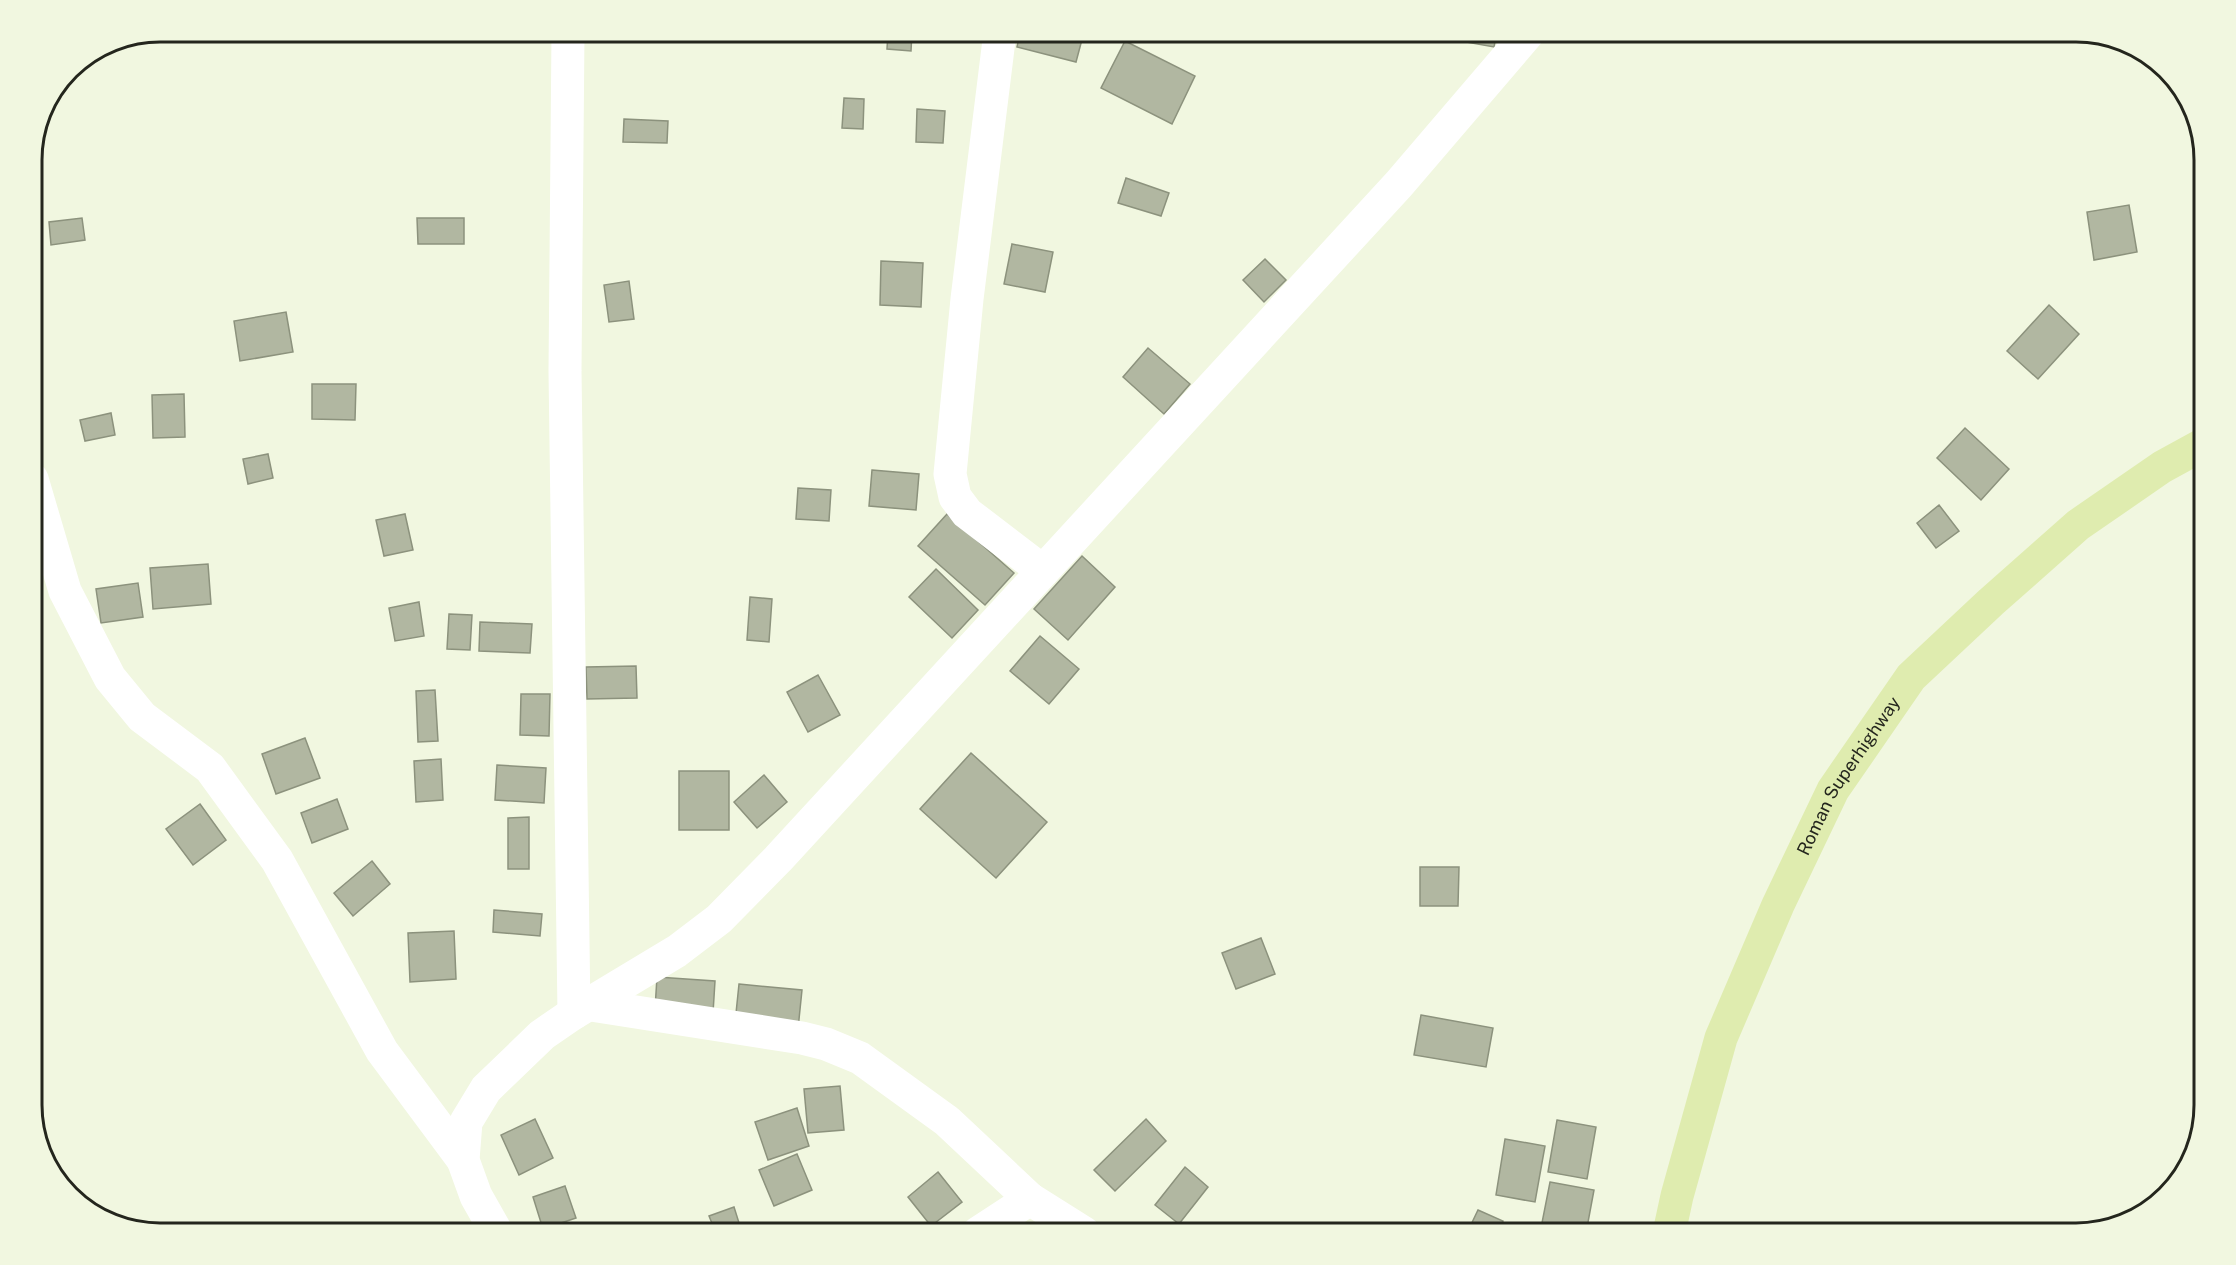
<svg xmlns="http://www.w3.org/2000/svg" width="2236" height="1265" font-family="'Public Sans',sans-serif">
<rect width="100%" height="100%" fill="#f1f7e0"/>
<g fill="#b1b7a1" stroke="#8c927d" stroke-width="1.5">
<polygon points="888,32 912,32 911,51 887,49"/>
<polygon points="1020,32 1084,32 1076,62 1017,47"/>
<polygon points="1444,32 1497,32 1494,47 1443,38"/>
<polygon points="1125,41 1195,76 1172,124 1101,88"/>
<polygon points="844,98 864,99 863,129 842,128"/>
<polygon points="917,109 945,111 943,143 916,142"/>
<polygon points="624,119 668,121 667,143 623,142"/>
<polygon points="1126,178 1169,193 1161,216 1118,203"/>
<polygon points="2129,205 2137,252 2094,260 2087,212"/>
<polygon points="82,218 85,240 51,245 49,222"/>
<polygon points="417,218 464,218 464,244 418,244"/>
<polygon points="1012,244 1053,252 1045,292 1004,284"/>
<polygon points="1265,259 1286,280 1264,302 1243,280"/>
<polygon points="881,261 923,263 921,307 880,305"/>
<polygon points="629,281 634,319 609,322 604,285"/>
<polygon points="2049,305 2079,334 2038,379 2007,351"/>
<polygon points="286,312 293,352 240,361 234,321"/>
<polygon points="1148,348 1190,384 1164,414 1123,377"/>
<polygon points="312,384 356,384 355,420 312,419"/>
<polygon points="184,394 185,437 153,438 152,395"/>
<polygon points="111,413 115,435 85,441 80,420"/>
<polygon points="1965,428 2009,469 1981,500 1937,458"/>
<polygon points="268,454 273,478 248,484 243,459"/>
<polygon points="872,470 919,474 916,510 869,506"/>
<polygon points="798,488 831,490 829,521 796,519"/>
<polygon points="1939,505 1959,531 1936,548 1917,523"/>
<polygon points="405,514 413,550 384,556 376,520"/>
<polygon points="947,514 1014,573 985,605 918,546"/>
<polygon points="1082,556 1115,587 1068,640 1034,609"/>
<polygon points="208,564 211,604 153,609 150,568"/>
<polygon points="936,569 978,610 952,638 909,597"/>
<polygon points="138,583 143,617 101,623 96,589"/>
<polygon points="750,597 772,599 769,642 747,640"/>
<polygon points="419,602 424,636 395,641 389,608"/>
<polygon points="449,614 472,615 470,650 447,649"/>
<polygon points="480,622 532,624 530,653 479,651"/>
<polygon points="1040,636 1079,669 1049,704 1010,671"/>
<polygon points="636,666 637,698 587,699 586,667"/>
<polygon points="818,675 840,715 808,732 787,692"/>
<polygon points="435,690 438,741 418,742 416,691"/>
<polygon points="521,694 550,694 549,736 520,735"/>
<polygon points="305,738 320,778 276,794 262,754"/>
<polygon points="971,753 1047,822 996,878 920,809"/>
<polygon points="441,759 443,800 416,802 414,761"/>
<polygon points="497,765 546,768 544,803 495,800"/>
<rect x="679" y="771" width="50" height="59"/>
<polygon points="764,775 787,802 757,828 734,802"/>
<polygon points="337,799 348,829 312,843 301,813"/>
<polygon points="200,804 226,840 193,865 166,829"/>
<polygon points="529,817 529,869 508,869 508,818"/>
<polygon points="372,861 390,884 353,916 334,893"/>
<polygon points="1420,867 1459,867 1458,906 1420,906"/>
<polygon points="494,910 542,914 540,936 493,932"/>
<polygon points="454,931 456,979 410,982 408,933"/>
<polygon points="1261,938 1275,974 1236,989 1222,953"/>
<polygon points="657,977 715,981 713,1013 655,1009"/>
<polygon points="739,984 802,990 798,1029 735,1023"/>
<polygon points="1421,1015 1493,1028 1486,1067 1414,1055"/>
<polygon points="840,1086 844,1130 808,1133 804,1089"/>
<polygon points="797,1108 809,1146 768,1160 755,1122"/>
<polygon points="535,1119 553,1158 519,1175 501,1135"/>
<polygon points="1146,1119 1166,1141 1115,1191 1094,1170"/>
<polygon points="1557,1120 1596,1127 1587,1179 1548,1172"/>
<polygon points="1505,1139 1545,1146 1535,1202 1496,1195"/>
<polygon points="797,1154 812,1190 774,1206 759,1170"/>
<polygon points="1185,1167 1208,1187 1179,1224 1155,1205"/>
<polygon points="938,1172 962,1202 931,1226 908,1197"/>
<polygon points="1550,1182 1594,1190 1586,1233 1540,1233"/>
<polygon points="565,1186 576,1218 543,1229 533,1197"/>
<polygon points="734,1207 740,1226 722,1233 716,1233 709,1216"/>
<polygon points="1478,1210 1503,1221 1497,1233 1467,1233"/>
<polygon points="303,1223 308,1233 280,1233"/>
</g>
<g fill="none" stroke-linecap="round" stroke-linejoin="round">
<g stroke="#fff" stroke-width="33">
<polyline points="568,32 565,371 574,1013"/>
<polyline points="1000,32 967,299 950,474 955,497 967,513 1043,571"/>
<polyline points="32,479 65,591 110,678 142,717 210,768 277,860 382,1051 463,1160"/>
<polyline points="591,1005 802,1038 826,1044 860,1058 947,1121 1030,1199 1084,1233"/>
<polyline points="497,1233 476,1196 463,1160 466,1122 486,1089 542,1035 574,1013 677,951 719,919 778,859 1399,184 1529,32"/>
<polyline points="978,1233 1030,1199"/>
</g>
<path stroke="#dfecaf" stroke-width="33" id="s1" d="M1669,1233L1677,1196L1721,1038L1778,905L1833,790L1911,677L1991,602L2078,525L2162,467L2204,444"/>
</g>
<g text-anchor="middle" stroke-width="4.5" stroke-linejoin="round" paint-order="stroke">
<g font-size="18" fill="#24261d" stroke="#f1f7e0">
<text dy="6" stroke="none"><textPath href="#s1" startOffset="494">Roman Superhighway</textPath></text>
</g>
</g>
<path d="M0 0H2236V1265H0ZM160 42H2076A118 118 0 0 1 2194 160V1105A118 118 0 0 1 2076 1223H160A118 118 0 0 1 42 1105V160A118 118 0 0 1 160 42Z" fill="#f1f7e0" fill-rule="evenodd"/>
<path fill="none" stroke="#24261d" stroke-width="3" d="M160 42H2076A118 118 0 0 1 2194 160V1105A118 118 0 0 1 2076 1223H160A118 118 0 0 1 42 1105V160A118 118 0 0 1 160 42Z"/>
</svg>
